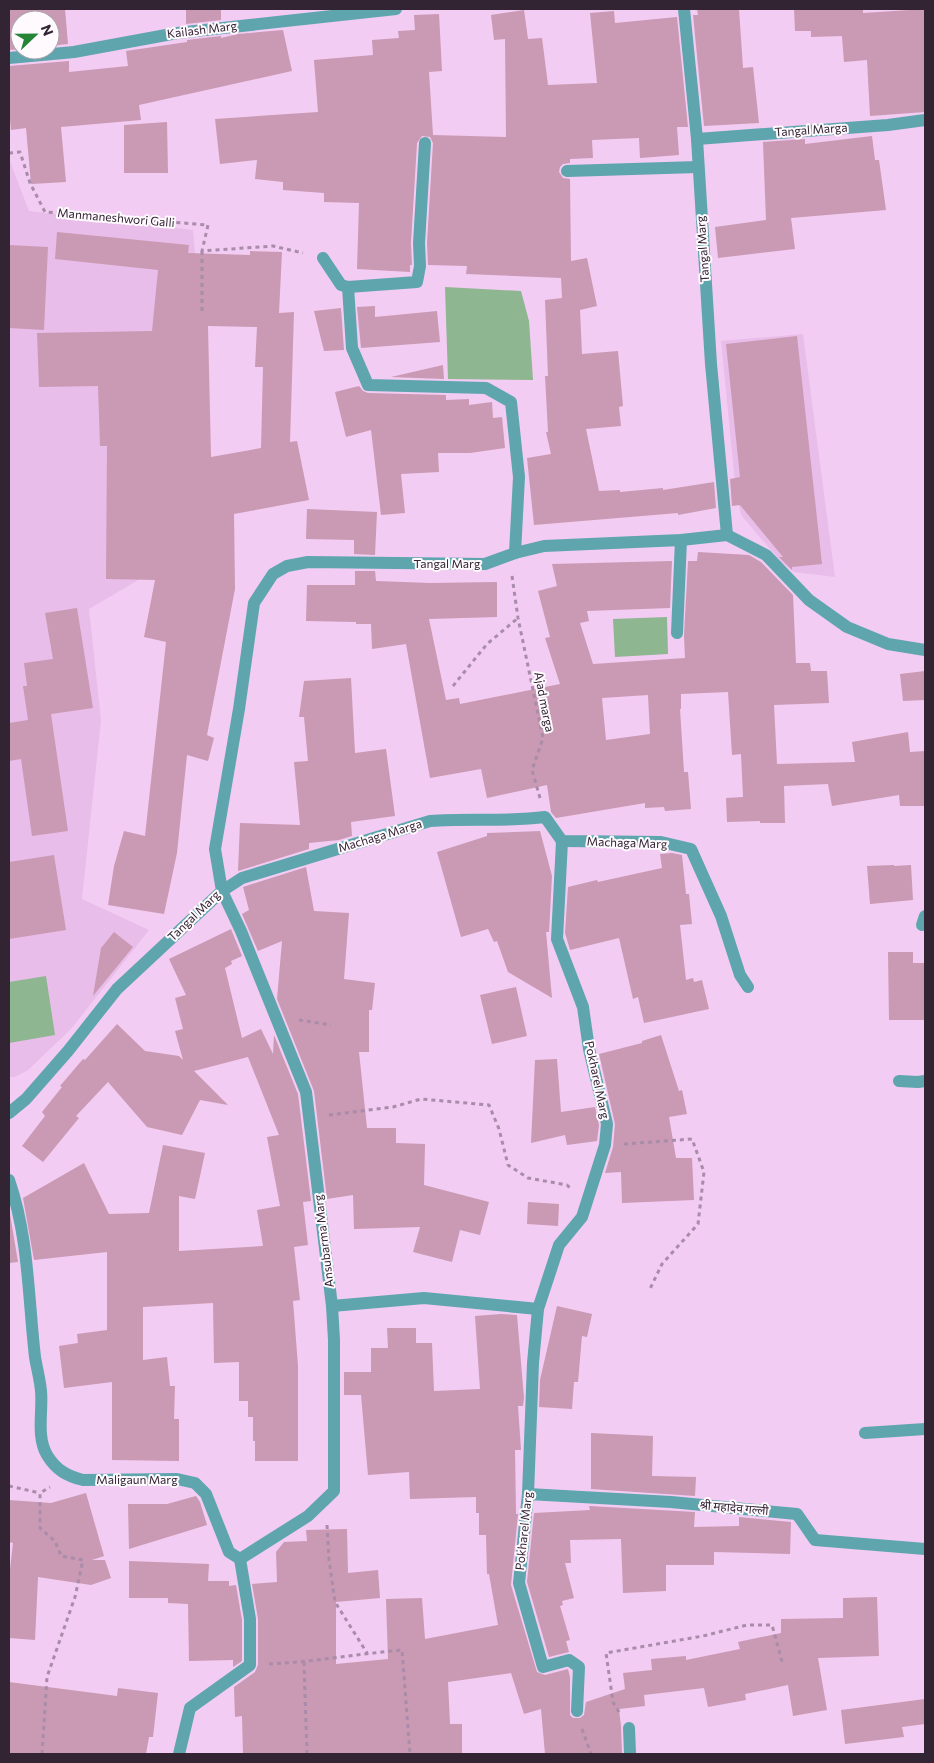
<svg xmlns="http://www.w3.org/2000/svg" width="934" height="1763" font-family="Commissioner,'Noto Sans Devanagari',sans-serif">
<rect width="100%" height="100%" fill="#f2ccf2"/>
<g fill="#e9bde9">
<polygon points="9,159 29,211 193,230 202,331 140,579 89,609 101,720 82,899 149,930 71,1029 28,1070 15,1077 9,1077"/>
<polygon points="803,334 835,577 794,572 782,563 741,515 736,493 721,341"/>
</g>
<g fill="#8eb690">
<polygon points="445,287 521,291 529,321 533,380 448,379"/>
<polygon points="667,617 668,654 615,657 613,619"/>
<polygon points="46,976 55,1035 9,1043 9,982"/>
</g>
<g fill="#ca99b3" fill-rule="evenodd">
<polygon points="9,9 65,9 68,44 50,46 50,20 20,20 20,49 9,50"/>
<polygon points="186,9 221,9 221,20 186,24"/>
<polygon points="697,9 739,9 743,68 753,67 759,123 704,126 693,15 698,15"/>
<polygon points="794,9 863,9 863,13 925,9 925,112 870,116 867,60 844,62 842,36 811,37 811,31 795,31"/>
<polygon points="524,10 528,39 542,38 548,85 597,83 590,13 614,11 615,23 677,17 688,127 677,127 679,155 640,158 639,138 592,140 593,158 570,159 570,163 563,164 560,167 559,172 563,178 570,179 571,261 587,258 597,306 580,310 582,354 618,351 623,406 619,407 621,426 586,429 599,491 620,490 620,492 663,488 663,490 714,482 716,508 678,515 678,513 534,525 527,458 551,454 546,432 548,432 545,376 548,376 545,300 562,298 561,278 466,274 467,266 428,265 427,243 433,143 430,137 422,136 417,143 411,243 412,265 410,265 410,272 357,269 359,203 324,202 324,193 283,190 283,182 255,179 257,160 220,164 215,119 318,112 314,60 373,55 372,40 399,38 398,31 415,30 414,15 439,14 442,71 429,72 433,135 506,137 505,39 494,40 491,15"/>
<polygon points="283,30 292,71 139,105 141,120 61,127 66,182 31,184 26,128 11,130 9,109 9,66 69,61 69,72 128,66 126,51 187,42 187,40 221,36 221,38 238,34"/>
<polygon points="167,122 168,173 124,173 124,125"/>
<polygon points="872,136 875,160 879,160 886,210 791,218 795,249 718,258 715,227 766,220 763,142 805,139 805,144"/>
<path d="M57,232L189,245L188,253L250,255V251L282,252L279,313L294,312L290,442L297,441L309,500L234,514L235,589L207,735L214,738L208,761L187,755L177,853L164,914L108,905L114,866L124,831L145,836L166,642L144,637L155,580L106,579L107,446H100L98,386L39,387L37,333L152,331L158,270L55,259ZM208,326L257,327L255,367H263L261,448L211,457Z"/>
<polygon points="9,245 48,247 44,330 9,328"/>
<polygon points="375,306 375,317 437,311 440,342 361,348 357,307"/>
<polygon points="341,308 344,350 324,351 314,311"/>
<polygon points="797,336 822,564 792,567 792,570 779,557 783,557 740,505 732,506 730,479 740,477 726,344"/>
<polygon points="443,365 444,379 391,377"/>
<polygon points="359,386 363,391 368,393 446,395 446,400 469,399 469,405 492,402 493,418 502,417 505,448 470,453 438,453 439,472 401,474 405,513 381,515 371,430 346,437 335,392"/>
<polygon points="307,509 377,512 375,555 354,554 354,540 306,539"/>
<path d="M698,552L749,555L761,562L793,595L796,663H810L811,671H827L829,703L774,705L777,764L855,762L852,742L908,732L910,752L925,751V806H900L899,795L832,806L828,784L784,786L785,823H760V821L727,822L726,798L743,797L741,754L732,755L728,692L681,694V709H680L684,772H688L691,809L665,811L664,807L645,808V803L556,818L551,812L547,785L487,798L481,769L430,778L406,644L372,649L371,624H356V622L306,621L307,585H355V571H375L376,581L430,583L497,582V617L429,619L446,700L459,698L460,704L560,684L545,638L550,637L538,591L557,586L552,564L672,561L670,608L587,611L589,621L580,623L593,664L685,658L684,636L688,561H697ZM648,695L650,734L606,740L602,698Z"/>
<polygon points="77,608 93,708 51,714 68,831 32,836 21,759 9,761 9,723 28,720 23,686 27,686 24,663 53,659 45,613"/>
<polygon points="925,671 925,700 903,701 900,674"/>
<polygon points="351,678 355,753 386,749 395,816 351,822 352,836 339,840 309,843 309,849 238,871 240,823 300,825 294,762 308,761 304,717 299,717 304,681"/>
<polygon points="540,831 552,876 549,932 546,932 552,998 508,972 497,941 494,942 488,929 461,937 437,852 487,836 487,833"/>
<polygon points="672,853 682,855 686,894 689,894 692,924 680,925 686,980 693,978 694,982 702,980 709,1009 644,1023 638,997 633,999 619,938 570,950 565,933 568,887 597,880 598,882 662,868 660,854"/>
<polygon points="54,855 66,930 9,939 9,862"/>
<polygon points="894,865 894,866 911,865 913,900 870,904 867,866"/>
<polygon points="306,867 314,911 349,913 344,979 375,983 372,1010 369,1010 369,1052 359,1052 367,1128 396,1128 396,1143 425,1144 424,1185 489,1202 480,1235 460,1230 452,1262 413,1252 420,1227 354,1229 353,1195 327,1199 314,1091 277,999 282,941 258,951 242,914 249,910 243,887"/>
<polygon points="231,929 242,956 231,961 232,964 225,968 242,1038 261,1029 273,1054 274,1035 298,1094 311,1201 303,1202 308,1245 294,1247 300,1300 293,1301 298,1366 298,1461 255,1461 255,1441 253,1441 253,1417 248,1417 248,1401 239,1401 239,1362 214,1363 213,1303 143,1307 143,1360 167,1357 170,1386 175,1386 174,1419 179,1419 179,1461 112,1460 112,1382 64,1388 59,1346 78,1343 77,1334 107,1330 107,1252 34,1260 23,1198 84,1163 109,1214 149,1213 163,1145 205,1153 195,1199 179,1196 179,1251 263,1246 257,1210 280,1206 267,1137 279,1135 248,1057 194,1071 228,1105 200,1100 182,1135 147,1127 108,1082 76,1116 79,1118 43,1162 22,1146 45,1116 42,1112 62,1087 60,1086 83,1059 85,1060 117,1024 145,1051 179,1056 183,1060 175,1031 183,1029 175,998 186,995 169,959"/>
<polygon points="114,932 133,947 93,996 101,948"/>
<polygon points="888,952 913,952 913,963 925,963 925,1020 889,1020"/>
<polygon points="516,987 527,1036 492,1044 480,995"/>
<polygon points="661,1035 679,1091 682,1090 687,1114 669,1117 676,1158 692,1158 694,1200 622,1203 621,1172 605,1173 613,1147 615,1124 599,1054 642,1043 642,1041"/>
<polygon points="557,1059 561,1112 595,1107 599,1125 597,1141 567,1145 565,1135 531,1143 535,1060"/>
<polygon points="528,1202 559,1204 558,1226 527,1224"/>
<polygon points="9,1208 18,1262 9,1263"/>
<polygon points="557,1306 592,1314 587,1337 582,1336 578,1382 574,1382 572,1409 539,1407 540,1380"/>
<polygon points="501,1314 517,1315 524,1398 523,1406 518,1406 521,1450 515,1450 516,1514 518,1514 511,1585 537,1672 545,1675 568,1669 570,1677 570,1715 573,1718 580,1718 584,1715 586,1702 625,1689 623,1673 652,1670 651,1659 686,1656 686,1660 740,1649 738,1642 781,1633 781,1619 843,1618 843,1598 877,1597 879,1656 818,1658 827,1710 793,1716 788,1685 745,1694 746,1700 708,1707 704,1688 644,1695 645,1706 619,1709 621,1726 622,1754 545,1754 541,1709 524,1714 511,1673 448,1682 450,1724 462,1724 462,1754 243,1754 242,1716 235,1717 234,1687 255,1672 258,1665 258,1619 252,1584 277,1582 276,1552 284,1542 307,1541 306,1530 347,1529 348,1573 378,1570 380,1598 336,1602 336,1664 388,1659 386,1599 422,1598 425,1639 498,1625 489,1574 487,1574 486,1535 479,1535 479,1513 476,1513 476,1497 410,1499 409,1472 368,1475 361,1395 344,1395 344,1372 371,1372 371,1348 388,1348 387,1328 416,1328 416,1343 432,1343 434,1391 480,1389 475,1316"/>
<polygon points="591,1433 653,1436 652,1476 696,1477 695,1496 591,1489"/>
<polygon points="86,1493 104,1556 92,1560 105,1560 111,1578 91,1585 38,1577 35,1640 9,1638 9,1578 13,1543 9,1542 9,1500 51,1503"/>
<polygon points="196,1496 200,1502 207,1525 129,1549 128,1504 167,1504"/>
<polygon points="589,1506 695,1512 694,1527 739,1526 739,1517 791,1522 790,1554 714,1552 714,1565 666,1565 666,1591 623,1593 621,1539 570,1540 571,1563 565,1563 574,1598 562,1601 563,1605 560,1606 570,1640 566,1641 569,1652 549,1657 527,1582 534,1513 590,1510"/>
<polygon points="129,1561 209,1564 208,1581 229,1581 229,1586 236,1585 242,1620 242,1661 233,1667 233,1660 189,1661 188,1604 168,1603 168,1598 129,1598"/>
<polygon points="9,1682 117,1696 118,1688 158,1693 153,1737 149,1737 146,1754 9,1754"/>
<polygon points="925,1699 925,1724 902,1727 904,1737 845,1744 841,1710"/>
</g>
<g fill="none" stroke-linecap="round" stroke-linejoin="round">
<g stroke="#a98caa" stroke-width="3" stroke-dasharray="4 4" stroke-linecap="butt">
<polyline points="9,153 20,152 30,183 45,212 208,225 202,251 273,246 303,253"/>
<polyline points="202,251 202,311"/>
<polyline points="512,576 518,618 543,738 532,770 540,798"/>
<polyline points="453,686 487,644 518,618"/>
<polyline points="299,1020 331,1025"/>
<polyline points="329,1115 393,1107 421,1099 489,1105 499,1129 508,1165 528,1178 567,1185 571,1189"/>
<polyline points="624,1144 692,1139 704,1172 698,1224 662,1264 649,1291"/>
<polyline points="9,1486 40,1493"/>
<polyline points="327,1525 329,1560 335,1602 367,1653"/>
<polyline points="304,1662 307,1754"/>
<path d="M269,1664C313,1662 357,1654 402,1650L410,1754"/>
<polyline points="619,1712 613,1702 606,1653 703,1636 747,1625 772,1625 783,1665"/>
<polyline points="582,1729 591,1754"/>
<polyline points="42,1754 47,1677 75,1597 83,1560 61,1556 55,1541 40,1528 40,1493 50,1487"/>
</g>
<g stroke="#5ea5ae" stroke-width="12">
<polyline points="9,58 74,52 177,33 396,9"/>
<polyline points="697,139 888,125 925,120"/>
<polyline points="567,171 698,167"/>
<polyline points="323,258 341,285 348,287 352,348 368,385 486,388 511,402 519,477 515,553"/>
<polyline points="348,287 417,282 420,266 419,243 425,143"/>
<polyline points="727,535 766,555 809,600 847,627 888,644 925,650"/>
<polyline points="677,633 681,540"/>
<polyline points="922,925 925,916"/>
<polyline points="899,1081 918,1082 925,1081"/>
<polyline points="9,1113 26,1099 68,1051 117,989 222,891 215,849 239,709 254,603 273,574 287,566 308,562 485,564 515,553 544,546 681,540 727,535 711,364 697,139 684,9"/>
<path d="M9,1180C29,1238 28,1297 35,1357C37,1369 40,1380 41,1391C43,1411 36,1436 47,1455C56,1470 67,1476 83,1480L177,1479L195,1483L206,1494L229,1552L240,1559L250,1619V1665L190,1708L179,1754"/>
<polyline points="332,1306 424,1298 538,1309 559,1245 582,1217 605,1145 607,1124 589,1049 583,1007 557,939 562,841"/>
<polyline points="538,1309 533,1363 528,1494 519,1583 543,1667 569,1660 579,1667 577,1711"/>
<polyline points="865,1433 925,1429"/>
<polyline points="528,1494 671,1502 797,1514 815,1540 925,1549"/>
<path d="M240,1559L308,1516L334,1491V1340L332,1306L306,1092L241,931L222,891L242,878L430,821C468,818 507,822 545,817L562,841L661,842L691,849L721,916L740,975L748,987"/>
<polyline points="629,1728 630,1754"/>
</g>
</g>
<g text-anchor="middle" stroke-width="4" stroke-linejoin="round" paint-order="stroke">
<g font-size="12" fill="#322433" stroke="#fefafe">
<text transform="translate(202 30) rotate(-7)" y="4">Kailash Marg</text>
<text transform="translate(811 130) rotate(-4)" y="4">Tangal Marga</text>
<text transform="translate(116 218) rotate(5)" y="4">Manmaneshwori Galli</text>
<text transform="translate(703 249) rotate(-94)" y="4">Tangal Marg</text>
<text x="447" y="568">Tangal Marg</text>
<text transform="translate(544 702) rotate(79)" y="4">Ajad marga</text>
<text transform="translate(380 836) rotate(-17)" y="4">Machaga Marga</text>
<text transform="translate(627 843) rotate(2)" y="4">Machaga Marg</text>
<text transform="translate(194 916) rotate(-44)" y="4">Tangal Marg</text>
<text transform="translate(597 1080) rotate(78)" y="4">Pokharel Marg</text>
<text transform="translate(324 1241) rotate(-97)" y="4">Ansubarma Marg</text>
<text x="137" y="1484">Maligaun Marg</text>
<text transform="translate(734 1508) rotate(5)" y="4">श्री महादेव गल्ली</text>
<text transform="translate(524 1531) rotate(-84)" y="4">Pokharel Marg</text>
</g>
</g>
<rect width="934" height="1763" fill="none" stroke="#322433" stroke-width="20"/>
<g transform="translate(35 35) rotate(68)"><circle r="24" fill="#fefafe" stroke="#aca4ad"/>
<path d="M0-4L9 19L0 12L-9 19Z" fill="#268436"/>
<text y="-8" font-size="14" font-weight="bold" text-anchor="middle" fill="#322433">N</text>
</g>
</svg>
